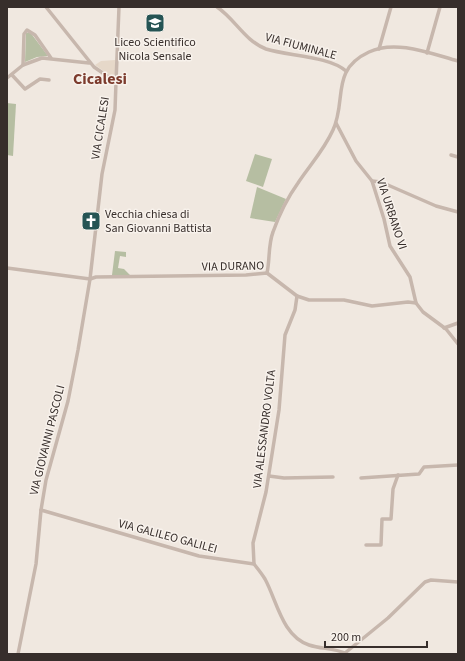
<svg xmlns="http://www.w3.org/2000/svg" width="465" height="661" font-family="'Source Sans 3',sans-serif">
<rect width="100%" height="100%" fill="#f0e8e0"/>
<g fill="#b6bea2">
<polygon points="30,32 48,56 37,57 25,62 26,33"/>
<polygon points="7,103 16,104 13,156 7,155"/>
<polygon points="255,154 272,159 263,187 246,181"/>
<polygon points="257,187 286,199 275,222 250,218"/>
<polygon points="115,251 126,252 126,257 120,256 118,268 124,269 130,275 112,275"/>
</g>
<polygon fill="#e6d8c9" points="115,60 115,74 111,76 95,65 101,61"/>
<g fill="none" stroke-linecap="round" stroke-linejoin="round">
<g stroke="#c7b7ad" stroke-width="3.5">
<path d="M217,7C235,19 245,41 266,49C288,56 329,56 346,71"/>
<polyline points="379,49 391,7"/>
<polyline points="427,53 440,7"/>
<polyline points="23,65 24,34 27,30 35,35 51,58"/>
<polyline points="12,75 25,89 40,79 49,80"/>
<polyline points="7,78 23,65 42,58 89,63"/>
<polyline points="116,82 119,7"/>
<polyline points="336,123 356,161 372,181 384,219 390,246 410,277 416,303 423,312 446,329 458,344"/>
<polyline points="451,155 458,157"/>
<polyline points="372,181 381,182 436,206 458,212"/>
<polyline points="7,268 90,279 96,277 246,275 267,273 297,296 309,300 344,300 372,306 408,302 416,303"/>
<path d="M267,273C270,260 268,245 273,232C279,215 288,197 298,183C310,165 324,150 333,130C347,100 330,70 369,52C396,39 432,54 458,61"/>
<polyline points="444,328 458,323"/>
<polyline points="269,476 284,478 333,477"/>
<polyline points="361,478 419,474 424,467 458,465"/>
<path d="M41,510L199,556L254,564C258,569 262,574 265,579C277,601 282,636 309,645C321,649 333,648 345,653L388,618L425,582L431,580L458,582"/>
<polyline points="366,545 381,545 382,519 391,519 393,489 398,475"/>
<polyline points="254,564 253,543 266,492 279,410 285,335 295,310 297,296"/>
<polyline points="18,654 36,564 41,510 46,480 68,401 78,350 90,279 102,174 115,110 116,82 94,67 46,7"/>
</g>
</g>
<defs>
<g id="school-square" transform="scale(1)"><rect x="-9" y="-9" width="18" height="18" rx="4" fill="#255454" stroke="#f8f2ec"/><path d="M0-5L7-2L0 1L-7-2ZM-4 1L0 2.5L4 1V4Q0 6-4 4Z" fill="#fff"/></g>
<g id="church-square" transform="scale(1)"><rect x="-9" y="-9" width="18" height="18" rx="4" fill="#255454" stroke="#f8f2ec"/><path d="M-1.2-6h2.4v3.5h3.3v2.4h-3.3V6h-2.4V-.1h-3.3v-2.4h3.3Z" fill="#fff"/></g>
</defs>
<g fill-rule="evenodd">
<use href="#school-square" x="155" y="23"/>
<use href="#church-square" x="91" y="221"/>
</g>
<g text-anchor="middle" stroke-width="3" stroke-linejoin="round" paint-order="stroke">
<g font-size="12" fill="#372e2b" stroke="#f8f2ec">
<text x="155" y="46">Liceo Scientifico<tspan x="155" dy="14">Nicola Sensale</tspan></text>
<text x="105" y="218" text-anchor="start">Vecchia chiesa di<tspan x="105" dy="14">San Giovanni Battista</tspan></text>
</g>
<g font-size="12" fill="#372e2b" stroke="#f8f2ec">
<text transform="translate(301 46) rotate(15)" y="4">VIA FIUMINALE</text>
<text transform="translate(100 128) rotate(-81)" y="4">VIA CICALESI</text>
<text transform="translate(392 214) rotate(72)" y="4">VIA URBANO VI</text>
<text transform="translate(233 266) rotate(-1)" y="4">VIA DURANO</text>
<text transform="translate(264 429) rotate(-83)" y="4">VIA ALESSANDRO VOLTA</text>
<text transform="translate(47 440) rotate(-76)" y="4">VIA GIOVANNI PASCOLI</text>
<text transform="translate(168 536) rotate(15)" y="4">VIA GALILEO GALILEI</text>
</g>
<g font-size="16" font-weight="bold" fill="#7c3b2d" stroke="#f8f2ec">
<text x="100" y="84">Cicalesi</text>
</g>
</g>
<rect width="465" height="661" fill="none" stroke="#372e2b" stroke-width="16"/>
<path d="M325 641v6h102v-6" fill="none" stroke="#372e2b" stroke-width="2"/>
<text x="331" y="641" font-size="12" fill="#372e2b" stroke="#f8f2ec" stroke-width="3" paint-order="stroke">200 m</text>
</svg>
